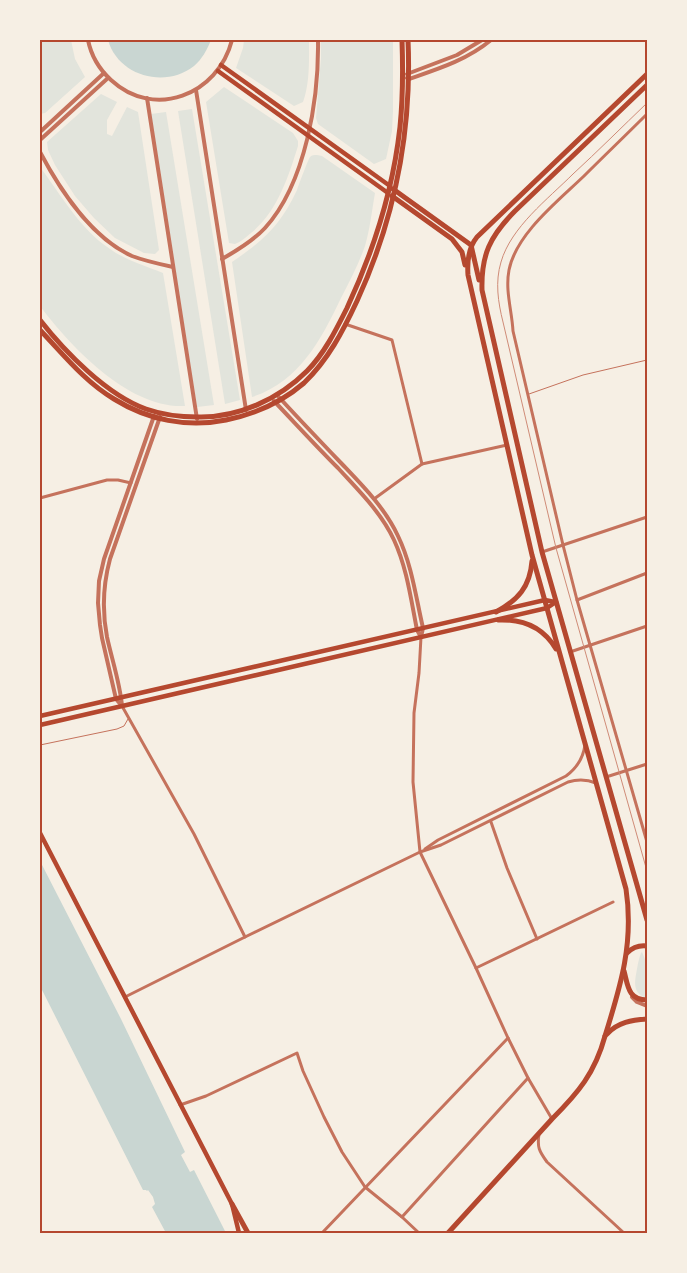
<svg xmlns="http://www.w3.org/2000/svg" width="687" height="1273" font-family="Lato,sans-serif">
<rect width="100%" height="100%" fill="#f6efe4"/>
<g fill="#e2e4dc">
<polygon points="40,40 71,40 75,59 85,77 45,113 40,114"/>
<path d="M244,40H309C309,60 310,83 303,102L294,106L236,68L243,48Z"/>
<polygon points="321,40 393,40 393,111 392,131 386,159 374,164 318,124 316,118 321,58"/>
<path d="M224,87L293,133L298,141V146C288,178 277,212 251,233C246,237 241,242 235,244L229,243L206,102Z"/>
<polygon points="101,94 117,102 107,120 107,134 112,136 127,107 138,112 159,250 155,254 144,253 115,238 94,218 75,196 55,165 48,150 47,142"/>
<polygon points="192,109 240,400 225,404 178,111"/>
<polygon points="166,112 214,405 197,407 151,114"/>
<path d="M317,155L322,156L375,193C372,210 370,229 365,246C359,263 350,281 341,298C321,340 299,382 252,397L232,262C264,240 280,226 297,190C299,184 308,160 310,157C312,155 314,155 317,155Z"/>
<path d="M40,167C61,195 80,229 110,249C125,260 146,266 163,273L185,406C129,409 71,347 40,306Z"/>
<path d="M642,952L647,964V997H644C632,992 635,980 637,969C638,963 639,958 641,953Z"/>
</g>
<g fill="#c9d6d2">
<path d="M108,40H211C207,50 202,59 194,66C165,89 118,76 108,40Z"/>
<polygon points="40,861 121,1019 185,1152 181,1155 190,1172 194,1170 226,1233 166,1233 152,1207 155,1204 153,1197 148,1190 147,1191 146,1190 143,1190 40,986"/>
</g>
<g fill="none" stroke-linecap="round" stroke-linejoin="round">
<g stroke="#c5725c" stroke-width="1">
<polyline points="529,394 583,375 647,360"/>
<polyline points="40,745 117,729 124,726 128,719"/>
</g>
<g stroke="#c5725c" stroke-width="3">
<path d="M647,114C626,135 605,155 584,176C558,201 516,234 509,270C505,291 512,311 513,331L563,545L577,600L647,842"/>
<polyline points="345,324 392,340 422,464"/>
<polyline points="40,498 107,480 118,480 131,483"/>
<polyline points="374,499 422,464 507,445"/>
<polyline points="542,552 647,517"/>
<polyline points="577,600 647,573"/>
<polyline points="421,637 419,673 414,713 413,782 420,852 476,968 508,1038 528,1078 552,1119"/>
<polyline points="570,652 647,626"/>
<polyline points="122,706 194,834 245,937"/>
<polyline points="606,777 647,764"/>
<polyline points="491,822 507,868 537,939"/>
<path d="M425,849L438,840L566,776C577,768 583,759 585,745"/>
<polyline points="476,968 613,902"/>
<path d="M125,997L245,937L420,852L441,845L568,782C578,779 586,779 596,783"/>
<polyline points="180,1105 206,1096 297,1053 303,1071 324,1117 342,1152 365,1187 402,1217 419,1233"/>
<path d="M539,1134C537,1147 539,1151 547,1162L624,1233"/>
<polyline points="402,1217 528,1078"/>
<polyline points="322,1233 508,1038"/>
</g>
<g stroke="#c5725c" stroke-width="4">
<path d="M88,40C91,55 99,69 111,80C154,120 218,95 232,40"/>
<polyline points="407,74 457,55 482,40"/>
<path d="M407,78L409,79C438,69 467,60 491,40"/>
<polyline points="196,90 246,410"/>
<polyline points="147,98 197,419"/>
<polyline points="40,132 104,73"/>
<polyline points="40,140 108,78"/>
<path d="M40,152C60,190 92,238 132,256C145,261 159,264 173,267"/>
<path d="M222,259C238,250 253,241 265,228C306,183 319,98 318,40"/>
<path d="M277,395C298,418 320,441 342,464C363,486 385,508 398,536C412,565 416,598 423,628L421,637"/>
<path d="M274,401C295,423 316,446 338,468C358,490 381,512 394,540C407,568 411,600 417,630L421,637"/>
<polyline points="122,706 116,699 102,638 100,625 98,603 99,581 104,559 154,416"/>
<path d="M122,706C120,683 112,660 107,637C102,611 103,585 110,559L160,417"/>
<polyline points="632,997 637,1002 647,1006"/>
</g>
<g stroke="#b5482f" stroke-width="4.5">
<polyline points="221,65 390,186"/>
<polyline points="218,71 388,193"/>
<polyline points="40,716 545,600 555,602"/>
<polyline points="40,725 547,608 556,602"/>
<polyline points="40,833 232,1204 239,1233"/>
</g>
<path stroke="#b5482f" stroke-width="5" d="M448,1233L552,1119C578,1093 595,1073 605,1036"/>
<g stroke="#b5482f" stroke-width="5">
<path d="M647,85L515,211C490,236 481,255 482,290L542,552L647,920"/>
<polyline points="393,189 471,245 479,280"/>
<polyline points="392,196 452,239 462,252 465,265"/>
<path d="M40,320C65,352 107,395 146,409C163,415 180,417 198,417C238,418 279,399 307,371C324,354 336,330 347,308C374,250 393,190 400,127C403,98 403,69 402,40"/>
<path d="M40,330C63,354 85,382 114,399C148,420 187,428 226,420C255,414 282,402 304,383C328,360 343,331 357,301C395,218 412,131 408,40"/>
<path d="M496,612C518,600 530,587 532,561"/>
<path d="M498,620C522,619 543,627 556,649"/>
<path d="M627,953C633,947 639,945 647,946"/>
<path d="M624,971C628,986 628,1000 647,1000"/>
<path d="M607,1034C618,1022 632,1020 647,1019"/>
<path d="M605,1036C621,985 634,942 626,889L532,555L468,275C467,261 468,248 477,237L647,74"/>
<polyline points="232,1204 248,1233"/>
</g>
<path stroke="#cf8b77" stroke-width="1" d="M647,103C622,127 598,151 573,174C548,199 511,227 501,262C495,282 498,302 503,322L556,548L647,871"/>
</g>
<rect width="687" height="1273" fill="none" stroke="#f6efe4" stroke-width="82"/>
<rect x="41" y="41" width="605" height="1191" fill="none" stroke="#b5482f" stroke-width="2"/>
</svg>
